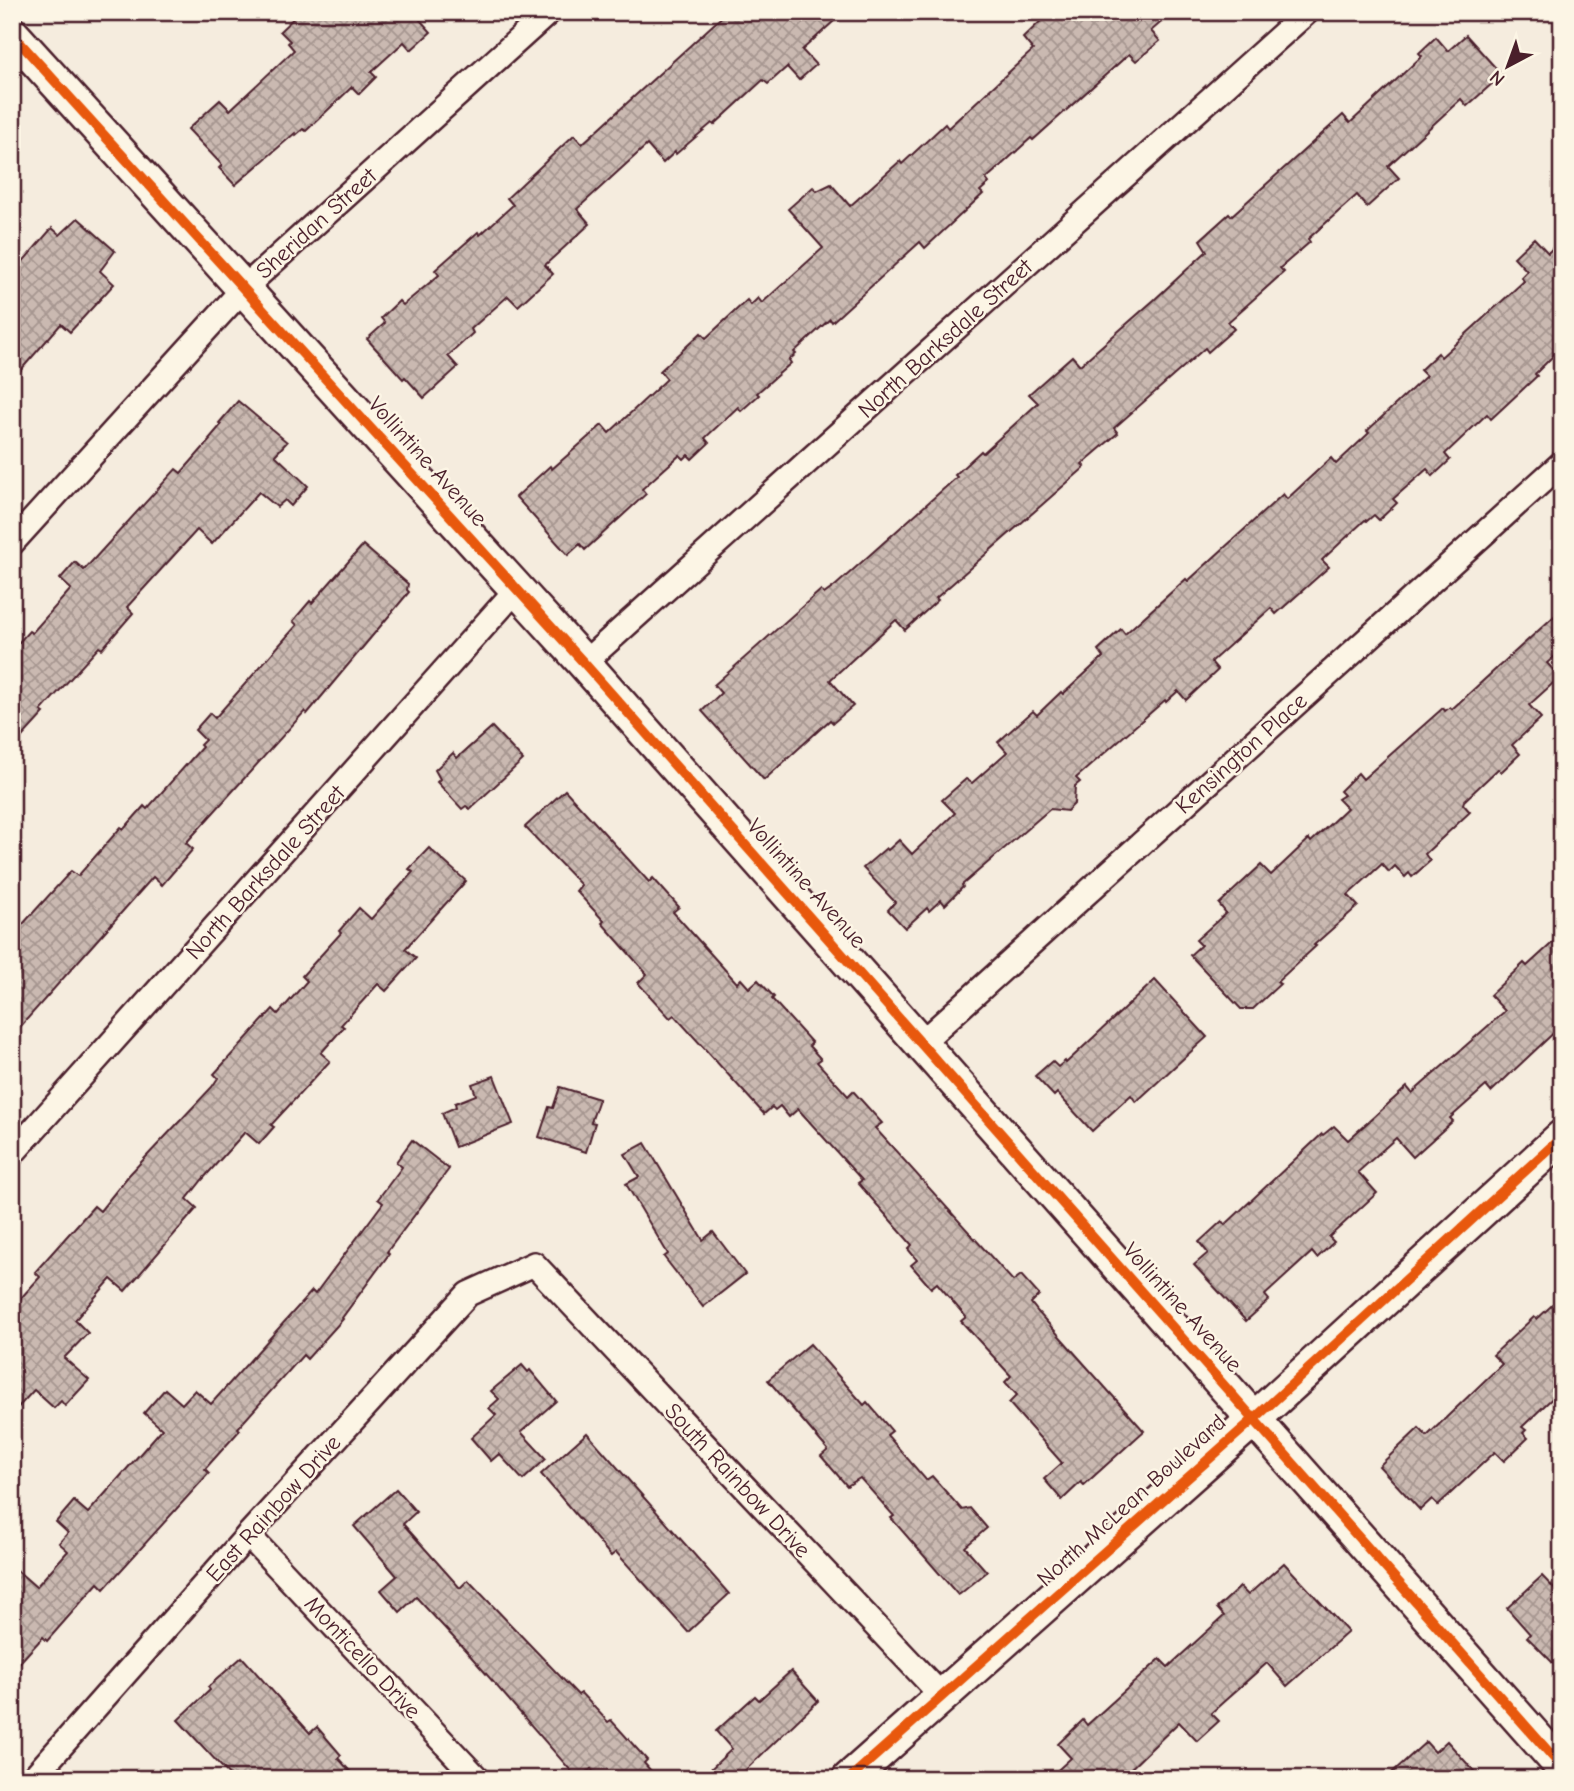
<svg xmlns="http://www.w3.org/2000/svg" width="1574" height="1791" font-family="'Comic Neue',sans-serif">
<defs>
<pattern id="building-cross-hatch" width="8" height="8" patternUnits="userSpaceOnUse" patternTransform="scale(1.75)"><rect width="8" height="8" fill="#cab9b1"/><path d="M0 0l8 8M0 8l8-8" fill="none" stroke="#a69690"/></pattern>
</defs>
<rect width="100%" height="100%" fill="#f5ecde"/>
<filter id="ink" filterUnits="userSpaceOnUse"><feTurbulence type="fractalNoise" baseFrequency=".0143" numOctaves="2"/><feDisplacementMap in="SourceGraphic" scale="14" xChannelSelector="R" yChannelSelector="G"/><feConvolveMatrix kernelMatrix="1 2 1 2 8 2 1 2 1" color-interpolation-filters="sRGB"/></filter>
<g filter="url(#ink)">
<g fill="url(#building-cross-hatch)" stroke="#4a1f2b" stroke-width="2">
<polygon points="300,12 413,12 431,32 411,50 404,42 371,72 376,77 359,94 352,87 306,131 303,129 296,135 295,133 235,185 219,168 222,165 188,129 220,100 230,110 294,50 288,43 290,41 280,31"/>
<polygon points="727,12 844,12 802,50 816,65 799,80 787,67 768,84 763,80 714,125 712,123 676,154 675,152 663,163 647,145 577,209 590,224 545,265 553,274 518,306 508,296 471,329 473,333 448,356 458,367 424,398 405,377 403,379 367,339 385,323 381,318 399,301 403,305 439,275 435,270 478,232 480,235 513,205 507,198 574,135 582,144"/>
<polygon points="1050,12 1173,12 1151,31 1160,41 1136,61 1129,54 1033,140 1031,138 986,179 989,183 980,191 983,194 925,248 920,242 832,322 830,319 794,352 796,354 789,360 791,363 757,393 759,395 741,411 738,407 705,438 709,443 692,459 688,455 684,459 680,455 642,489 646,494 585,550 580,544 568,555 516,497 550,466 552,469 602,425 609,433 667,379 660,371 701,333 706,338 747,300 751,305 758,298 762,303 823,248 788,209 813,187 817,191 831,184 850,206 900,161 902,164 945,124 948,128 1033,50 1023,38"/>
<polygon points="1466,35 1502,75 1467,106 1461,99 1388,166 1399,178 1367,207 1357,195 1308,239 1310,242 1280,268 1284,272 1228,322 1234,329 1208,352 1205,348 1114,428 1118,433 1082,464 1085,467 936,598 938,600 905,630 896,620 830,680 853,706 833,723 830,720 764,780 702,711 721,693 714,685 821,590 824,594 835,586 957,477 955,475 981,451 983,453 1038,403 1029,394 1072,356 1080,365 1154,300 1207,251 1200,240 1229,214 1231,216 1343,115 1350,123 1422,56 1419,53 1436,37 1448,51"/>
<polygon points="78,218 115,251 100,271 114,284 70,332 61,324 12,380 12,274 52,228 60,235"/>
<polygon points="1534,238 1548,253 1562,238 1562,347 1535,374 1537,376 1491,419 1487,414 1445,454 1450,460 1433,476 1427,469 1393,499 1397,503 1379,520 1374,515 1367,521 1365,520 1322,560 1329,567 1276,614 1271,608 1211,662 1218,670 1186,700 1178,691 1166,702 1165,700 1076,778 1080,782 1075,786 1074,804 1067,811 1050,809 962,885 963,887 945,905 941,900 929,911 927,908 905,928 888,910 895,902 863,868 886,848 888,850 899,840 912,854 955,813 942,800 966,779 972,783 1007,752 998,742 1033,711 1037,715 1061,692 1063,694 1103,657 1098,650 1121,629 1125,634 1186,579 1188,581 1283,494 1287,499 1331,458 1336,464 1369,433 1367,431 1426,376 1420,370 1438,353 1441,357 1524,281 1521,277 1527,271 1514,257"/>
<polygon points="238,401 287,442 275,455 308,486 291,506 285,500 277,507 259,492 212,544 197,530 127,607 133,613 102,649 99,647 41,711 44,713 12,748 12,650 29,631 32,633 71,589 60,579 75,562 84,570 176,469 181,473 210,440 209,439 221,425 219,423"/>
<polygon points="363,545 408,584 407,590 409,592 307,714 305,711 186,843 193,849 162,885 153,877 12,1036 12,936 71,871 78,876 121,827 124,829 144,806 147,809 202,747 200,745 205,740 195,730 210,713 215,718 297,625 293,621 310,601 312,603"/>
<polygon points="1562,609 1562,650 1547,663 1560,677 1529,705 1541,718 1512,745 1520,754 1501,772 1498,769 1464,801 1463,804 1470,812 1425,854 1430,861 1412,877 1409,873 1405,877 1395,866 1389,872 1382,864 1348,895 1358,906 1314,945 1316,946 1277,982 1280,984 1253,1009 1241,1009 1190,955 1201,945 1196,940 1226,913 1219,904 1261,865 1271,875 1309,839 1311,842 1347,808 1338,799 1344,795 1340,791 1358,773 1363,779 1443,708 1445,711 1450,707 1452,709"/>
<polygon points="492,727 523,760 470,809 466,806 462,809 437,782 440,779 435,770 453,753 457,758"/>
<polygon points="565,790 649,882 653,878 679,907 673,912 737,983 741,979 749,988 758,980 774,997 772,999 812,1043 809,1046 821,1059 817,1062 848,1096 853,1091 882,1123 875,1128 1013,1281 1021,1275 1039,1295 1031,1303 1038,1312 1144,1431 1084,1485 1081,1482 1062,1500 1044,1479 1062,1463 1009,1403 1017,1395 1005,1382 1011,1376 961,1321 966,1317 937,1283 931,1288 911,1265 917,1260 908,1249 912,1245 858,1183 862,1180 798,1109 789,1117 780,1106 775,1110 772,1107 764,1114 674,1015 670,1018 638,983 647,974 602,923 604,921 576,891 581,885 525,827"/>
<polygon points="429,848 466,881 405,949 416,958 386,991 378,984 341,1025 344,1027 321,1053 330,1061 271,1125 274,1127 259,1144 245,1132 202,1180 187,1199 197,1208 125,1291 111,1279 75,1320 88,1333 64,1358 89,1380 65,1406 61,1401 54,1408 34,1390 12,1414 12,1308 40,1277 35,1272 94,1206 100,1211 129,1175 212,1087 218,1078 214,1074 273,1009 278,1014 307,981 302,976 341,933 339,931 359,908 371,919 413,872 409,869"/>
<polygon points="1562,934 1562,1025 1491,1092 1486,1086 1450,1118 1453,1121 1413,1157 1396,1138 1358,1172 1377,1193 1329,1237 1334,1242 1317,1258 1312,1252 1265,1295 1269,1300 1246,1321 1194,1265 1208,1253 1199,1242 1222,1221 1225,1225 1322,1134 1323,1135 1334,1126 1348,1140 1407,1087 1412,1093 1505,1011 1490,995 1524,963 1527,966"/>
<polygon points="1155,980 1207,1037 1136,1102 1131,1095 1092,1131 1057,1093 1054,1096 1035,1076 1052,1061 1058,1067 1065,1061 1066,1063"/>
<polygon points="494,1076 513,1124 455,1147 442,1113 456,1107 455,1103 476,1095 472,1084"/>
<polygon points="560,1087 599,1099 591,1122 595,1123 586,1152 539,1137 549,1107 553,1108"/>
<polygon points="412,1140 449,1169 387,1252 389,1254 342,1318 343,1319 307,1359 303,1355 238,1428 240,1430 205,1469 209,1473 104,1589 98,1583 47,1641 43,1637 12,1671 12,1566 36,1587 68,1551 59,1543 68,1533 56,1522 74,1501 88,1513 162,1429 144,1413 165,1389 182,1404 195,1390 211,1404 312,1291 315,1294 383,1203 378,1199 402,1167 396,1162"/>
<polygon points="645,1143 703,1240 713,1232 745,1274 703,1307 664,1257 668,1254 626,1184 639,1177 625,1154"/>
<polygon points="1562,1296 1562,1389 1522,1427 1526,1430 1523,1433 1528,1438 1504,1461 1495,1452 1438,1505 1432,1499 1420,1510 1379,1466 1419,1428 1427,1436 1502,1364 1493,1355 1534,1317 1537,1319"/>
<polygon points="810,1344 864,1405 867,1402 892,1431 887,1435 926,1480 932,1476 962,1510 970,1508 987,1528 965,1547 987,1572 960,1594 958,1595 891,1518 894,1516 860,1478 847,1486 821,1456 828,1450 768,1380"/>
<polygon points="522,1365 528,1372 530,1370 556,1401 521,1432 546,1459 523,1480 499,1454 491,1461 471,1438 496,1415 489,1408 499,1399 491,1391"/>
<polygon points="587,1433 729,1594 688,1632 616,1552 611,1556 541,1474"/>
<polygon points="396,1489 416,1512 403,1524 460,1588 468,1580 578,1695 581,1693 608,1722 611,1720 647,1760 644,1763 658,1779 599,1779 591,1769 578,1779 467,1652 416,1597 400,1612 381,1590 397,1576 354,1526"/>
<polygon points="1284,1563 1348,1632 1287,1686 1267,1663 1211,1713 1219,1721 1197,1741 1179,1722 1120,1779 1048,1779 1071,1758 1058,1744 1083,1720 1087,1725 1160,1659 1168,1667 1224,1616 1217,1608 1240,1587 1248,1595"/>
<polygon points="1542,1576 1562,1597 1562,1672 1527,1637 1530,1634 1507,1608"/>
<polygon points="242,1657 310,1733 317,1727 341,1755 338,1758 357,1779 233,1779 178,1720 210,1690 208,1687"/>
<polygon points="791,1671 818,1701 736,1779 700,1779 732,1749 716,1731 755,1696 759,1700"/>
<polygon points="1447,1741 1481,1779 1385,1779 1426,1742 1435,1752"/>
</g>
<g fill="none" stroke-linecap="round" stroke-linejoin="round">
<g stroke="#4a1f2b" stroke-width="28">
<g id="street">
<polyline points="12,543 243,289 549,12"/>
<polyline points="584,663 1307,12"/>
<polyline points="921,1043 1562,463"/>
<polyline points="12,1154 517,589"/>
<polyline points="248,1535 478,1779"/>
<polyline points="32,1779 248,1535 468,1294 534,1264 942,1696"/>
</g>
</g>
<g stroke="#4a1f2b" stroke-width="38">
<g id="secondary">
<polyline points="12,34 584,663 1562,1767"/>
<polyline points="849,1779 1254,1419 1562,1137"/>
</g>
</g>
<use href="#street" stroke="#fcf5e5" stroke-width="23"/>
<use href="#secondary" stroke="#fcf5e5" stroke-width="33"/>
<g stroke="#fcf5e5" stroke-width="15">
<g id="cycleway">
<polyline points="12,34 584,663 1562,1767"/>
<polyline points="849,1779 1254,1419 1562,1137"/>
</g>
</g>
<use href="#cycleway" stroke="#e8590c" stroke-width="10"/>
</g>
</g>
<g text-anchor="middle" stroke-width="5" stroke-linejoin="round" paint-order="stroke">
<g font-size="23" fill="#4a1f2b" stroke="#fcf5e5">
<text transform="translate(316 223) rotate(-42)" y="8">Sheridan Street</text>
<text transform="translate(945 338) rotate(-42)" y="8">North Barksdale Street</text>
<text transform="translate(428 461) rotate(48)" y="8">Vollintine Avenue</text>
<text transform="translate(1241 753) rotate(-42)" y="8">Kensington Place</text>
<text transform="translate(265 872) rotate(-48)" y="8">North Barksdale Street</text>
<text transform="translate(807 883) rotate(48)" y="8">Vollintine Avenue</text>
<text transform="translate(1183 1307) rotate(48)" y="8">Vollintine Avenue</text>
<text transform="translate(738 1480) rotate(47)" y="8">South Rainbow Drive</text>
<text transform="translate(1131 1500) rotate(-42)" y="8">North McLean Boulevard</text>
<text transform="translate(273 1508) rotate(-48)" y="8">East Rainbow Drive</text>
<text transform="translate(363 1657) rotate(47)" y="8">Monticello Drive</text>
</g>
</g>
<rect width="1574" height="1791" fill="none" stroke="#fcf5e5" stroke-width="42"/>
<rect x="21" y="21" width="1532" height="1749" fill="none" stroke="#4a1f2b" stroke-width="2.5" filter="url(#ink)"/>
<g transform="translate(1508 66) rotate(221)" stroke="#fcf5e5" stroke-width="5" paint-order="stroke">
<path d="M0-5L12 26L0 18L-12 26Z" fill="#4a1f2b"/>
<text y="-10" font-size="19" font-weight="bold" text-anchor="middle" fill="#4a1f2b">N</text>
</g>
</svg>
